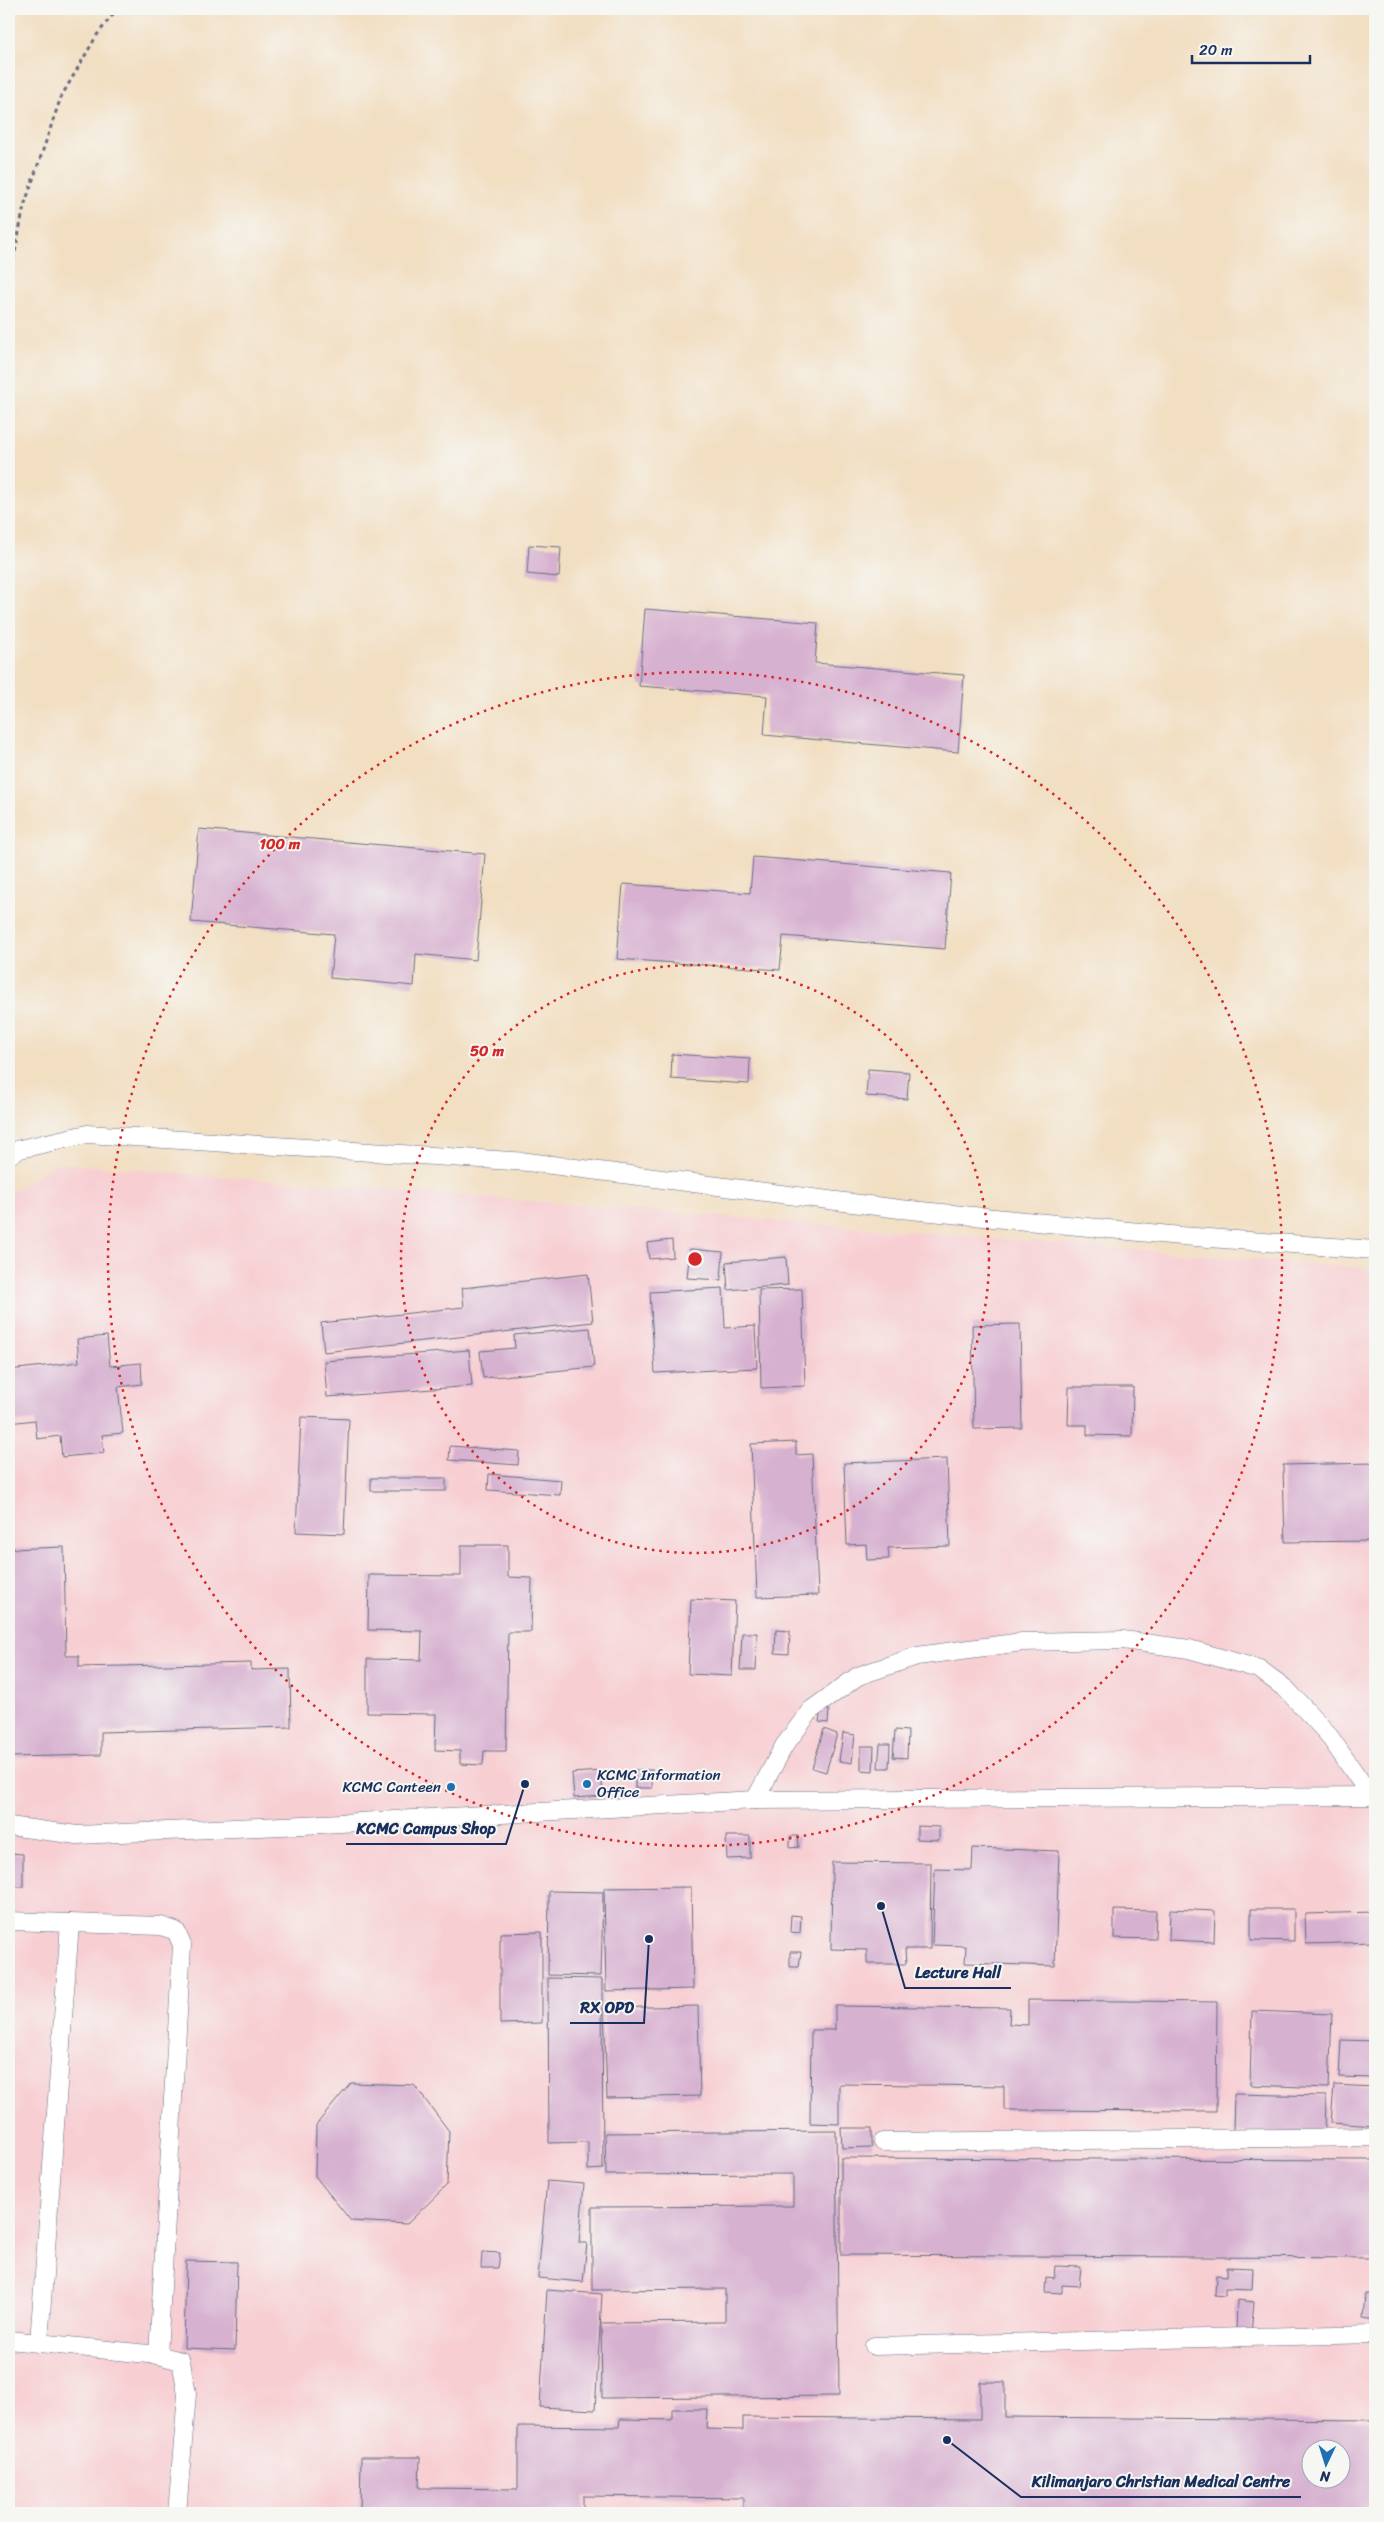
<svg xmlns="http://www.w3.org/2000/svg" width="1384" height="2522" font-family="Sriracha,sans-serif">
<rect width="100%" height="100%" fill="#f6f6f2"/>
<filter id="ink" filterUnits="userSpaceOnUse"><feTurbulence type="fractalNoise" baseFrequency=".02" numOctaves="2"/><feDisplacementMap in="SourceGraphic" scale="10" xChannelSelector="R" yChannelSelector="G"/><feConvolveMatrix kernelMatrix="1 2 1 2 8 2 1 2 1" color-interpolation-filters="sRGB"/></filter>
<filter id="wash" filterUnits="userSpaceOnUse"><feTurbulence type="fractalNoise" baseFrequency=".0096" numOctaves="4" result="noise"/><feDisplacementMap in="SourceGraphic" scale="20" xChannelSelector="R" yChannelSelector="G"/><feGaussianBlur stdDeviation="1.12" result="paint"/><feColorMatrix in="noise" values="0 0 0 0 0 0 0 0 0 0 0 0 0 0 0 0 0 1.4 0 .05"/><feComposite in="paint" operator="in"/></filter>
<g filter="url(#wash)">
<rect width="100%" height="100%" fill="#f2dec1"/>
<path fill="#f7cfd3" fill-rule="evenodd" d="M56,1163L1375,1269V2513H9V1194ZM1312,2450H1342V2480H1312Z"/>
<g id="blocks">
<g fill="#d7b1d0" fill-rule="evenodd">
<polygon points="529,545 561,547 559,577 527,574"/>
<polygon points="645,609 818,623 815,663 964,675 958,752 764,735 767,696 639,686"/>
<polygon points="199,829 485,854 476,960 416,954 414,986 330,978 334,934 191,922"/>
<polygon points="753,857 951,873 945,949 783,936 780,970 617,959 623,884 750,893"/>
<polygon points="672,1054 750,1059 749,1084 671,1079"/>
<polygon points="868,1069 909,1072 907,1099 866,1096"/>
<polygon points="672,1240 673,1257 649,1259 647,1243"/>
<polygon points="690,1249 723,1252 721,1280 687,1278"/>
<polygon points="786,1257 788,1285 728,1290 726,1262"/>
<polygon points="588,1274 593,1322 324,1352 321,1323 464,1307 462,1288"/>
<polygon points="723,1288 725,1328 755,1326 757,1368 655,1373 650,1292"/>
<polygon points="802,1289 805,1386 761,1388 759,1290"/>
<polygon points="1020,1324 1022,1428 974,1429 972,1325"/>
<polygon points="590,1328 594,1367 483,1378 480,1351 515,1348 514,1335"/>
<polygon points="107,1336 110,1366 141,1363 142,1384 118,1387 123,1433 102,1435 104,1453 62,1457 60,1436 37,1439 35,1420 9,1423 9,1370 79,1362 77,1339"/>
<polygon points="469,1350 472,1386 327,1397 324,1361"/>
<polygon points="1069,1387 1133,1387 1132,1436 1087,1435 1087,1425 1068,1425"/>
<polygon points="301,1417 349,1419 344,1534 296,1532"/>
<polygon points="796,1442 796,1455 812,1454 818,1595 757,1597 751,1444"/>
<polygon points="450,1446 519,1451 518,1465 449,1460"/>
<polygon points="947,1459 950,1546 888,1548 889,1559 867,1560 866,1544 847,1545 844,1463"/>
<polygon points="1375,1463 1375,1541 1285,1542 1283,1465"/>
<polygon points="489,1474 561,1480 560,1495 488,1490"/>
<rect x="371" y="1478" width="75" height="13"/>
<polygon points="461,1545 508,1545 508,1577 532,1578 531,1632 508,1632 506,1751 484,1751 483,1765 460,1764 460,1751 435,1750 436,1714 367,1713 367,1659 421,1660 422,1631 368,1630 369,1575 461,1576"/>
<polygon points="64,1547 66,1656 79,1656 79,1667 251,1663 251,1670 290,1669 291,1727 101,1732 101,1755 9,1757 9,1549"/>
<polygon points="691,1599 735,1601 732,1676 688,1674"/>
<polygon points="776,1630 790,1631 789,1654 775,1653"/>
<polygon points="742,1633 757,1633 756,1670 740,1670"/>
<polygon points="821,1710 829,1710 828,1723 819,1722"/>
<polygon points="824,1729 837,1734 826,1772 812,1768"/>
<polygon points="895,1730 908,1731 907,1758 893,1757"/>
<polygon points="843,1733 855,1735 852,1763 839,1761"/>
<polygon points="880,1744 890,1744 889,1768 878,1768"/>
<polygon points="861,1746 874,1746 873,1771 861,1770"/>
<rect x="635" y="1770" width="17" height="18"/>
<polygon points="601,1771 603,1796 574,1798 572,1773"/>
<polygon points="917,1826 939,1827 939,1840 917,1839"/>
<polygon points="726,1836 750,1836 750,1858 727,1859"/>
<polygon points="790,1836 798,1836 799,1847 790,1848"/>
<polygon points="973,1848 1059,1851 1055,1966 965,1963 966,1946 932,1945 935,1869 972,1870"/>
<polygon points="9,1853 23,1854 23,1887 9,1887"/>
<polygon points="832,1862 931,1863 930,1949 905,1949 906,1964 867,1964 867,1950 831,1949"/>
<polygon points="691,1887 693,1989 606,1991 604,1888"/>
<polygon points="549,1891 603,1892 601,1976 548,1975"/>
<polygon points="1170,1909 1215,1911 1214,1942 1169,1940"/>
<polygon points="1251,1909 1294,1909 1294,1941 1251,1940"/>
<polygon points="1114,1910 1156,1911 1155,1939 1114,1938"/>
<polygon points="1374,1912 1375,1942 1306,1944 1305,1914"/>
<polygon points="791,1915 801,1916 800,1933 790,1932"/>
<polygon points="542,1932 542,2023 500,2024 500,1933"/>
<polygon points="790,1952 801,1952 799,1967 790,1967"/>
<polygon points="548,1978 602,1979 603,2169 588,2170 588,2142 549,2143"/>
<polygon points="1028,2000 1217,2002 1216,2111 1004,2110 1004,2086 839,2084 839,2124 810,2123 811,2030 835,2030 835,2006 1010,2008 1009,2024 1028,2025"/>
<polygon points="698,2006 700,2096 607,2098 604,2008"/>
<polygon points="1252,2011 1332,2014 1329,2088 1250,2085"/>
<polygon points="1341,2040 1375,2041 1375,2078 1339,2077"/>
<polygon points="351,2083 414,2085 449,2131 447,2185 407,2224 351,2221 315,2176 316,2125"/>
<polygon points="1334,2085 1375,2087 1375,2126 1331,2123"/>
<polygon points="1234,2094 1326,2096 1325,2134 1233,2132"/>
<polygon points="841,2128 872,2128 872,2147 842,2148"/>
<polygon points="836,2131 839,2396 602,2398 601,2323 725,2322 725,2289 592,2290 592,2207 793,2206 793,2174 606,2175 605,2133"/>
<polygon points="841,2158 1375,2160 1375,2258 841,2255"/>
<polygon points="547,2181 584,2184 579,2243 587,2243 583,2282 538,2278"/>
<polygon points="482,2252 500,2253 498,2268 481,2268"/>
<polygon points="186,2261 237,2262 235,2350 184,2348"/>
<polygon points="1055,2266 1081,2267 1079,2286 1062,2285 1062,2293 1045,2292 1046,2277 1054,2278"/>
<polygon points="1227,2267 1253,2268 1252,2290 1225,2289 1225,2296 1215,2295 1216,2275 1227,2276"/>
<polygon points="547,2290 602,2294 595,2410 540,2407"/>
<polygon points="1365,2294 1375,2294 1375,2320 1363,2318"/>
<polygon points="1237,2300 1254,2302 1251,2333 1236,2332"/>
<path d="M980,2382H1005V2417L1375,2420V2513H743V2498L583,2496V2513H360L361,2457H420L419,2488L518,2489V2426L619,2427L620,2419L672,2420V2409H707L706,2429L743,2430V2417L980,2419ZM1312,2450H1342V2480H1312Z"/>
</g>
</g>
</g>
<g filter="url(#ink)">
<use href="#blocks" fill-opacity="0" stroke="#666c81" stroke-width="1"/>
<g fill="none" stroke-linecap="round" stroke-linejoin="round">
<g stroke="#666c81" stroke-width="19">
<g id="service">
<polyline points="9,1155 20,1149 87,1134 528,1162 900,1209 1181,1236 1375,1250"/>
<polyline points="755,1800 784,1746 811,1710 858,1676 917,1656 1022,1642 1123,1640 1189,1649 1259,1669 1286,1689 1327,1733 1370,1795"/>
<polyline points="9,1826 77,1835 304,1825 755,1800 1375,1796"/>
<polyline points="9,1921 161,1926 176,1931 182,1945 158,2355"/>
<polyline points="883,2142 1375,2137"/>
<polyline points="9,2340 158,2355 181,2361 187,2394 177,2513"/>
<polyline points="39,2342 70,1923"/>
<polyline points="874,2346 1375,2334"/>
</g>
</g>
<polyline stroke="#666c81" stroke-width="3" stroke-dasharray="4 4" stroke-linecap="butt" points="9,283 24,206 61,97 97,35 117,9"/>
<use href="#service" stroke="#fff" stroke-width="18"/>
</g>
</g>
<g fill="none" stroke="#d62828" stroke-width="2.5" stroke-dasharray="2.5 5">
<circle cx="695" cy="1259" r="294"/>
<circle cx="695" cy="1259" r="587"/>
</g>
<g fill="#1f6fb2" stroke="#f6f6f2" stroke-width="2">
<circle cx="587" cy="1784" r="5"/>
<circle cx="451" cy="1787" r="5"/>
</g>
<g text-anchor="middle" stroke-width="4" stroke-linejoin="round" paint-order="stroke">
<g font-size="15" fill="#1b2f5e" stroke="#f6f6f2" text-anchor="start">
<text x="597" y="1780">KCMC Information<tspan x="597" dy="17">Office</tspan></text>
<text x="441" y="1792" text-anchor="end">KCMC Canteen</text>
</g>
</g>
<circle cx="695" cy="1259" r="8" fill="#d62828" stroke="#f6f6f2" stroke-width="2.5"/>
<g font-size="15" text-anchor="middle" font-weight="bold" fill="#d62828" stroke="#f6f6f2" stroke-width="4" stroke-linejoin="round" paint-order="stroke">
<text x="280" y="849">100 m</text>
<text x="487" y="1056">50 m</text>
</g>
<path fill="none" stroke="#1b2f5e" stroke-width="2" d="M525 1784L506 1844H346M881 1906L905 1988H1011M649 1939L644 2023H570M947 2440L1021 2497H1301"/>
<g fill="#1b2f5e" stroke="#f6f6f2" stroke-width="2">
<circle cx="525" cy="1784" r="5"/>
<circle cx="881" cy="1906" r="5"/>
<circle cx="649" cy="1939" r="5"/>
<circle cx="947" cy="2440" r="5"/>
</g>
<g font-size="16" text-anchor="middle" font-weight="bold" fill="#1b2f5e" stroke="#f6f6f2" stroke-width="4" stroke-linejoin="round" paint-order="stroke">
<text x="426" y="1834">KCMC Campus Shop</text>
<text x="958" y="1978">Lecture Hall</text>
<text x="607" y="2013">RX OPD</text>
<text x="1161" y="2487">Kilimanjaro Christian Medical Centre</text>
</g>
<rect width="1384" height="2522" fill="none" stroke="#f6f6f2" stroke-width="30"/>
<g transform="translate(1326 2464) rotate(184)"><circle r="24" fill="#f6f6f2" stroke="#9ea6b7"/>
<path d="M0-4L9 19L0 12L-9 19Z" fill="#1f6fb2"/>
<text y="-8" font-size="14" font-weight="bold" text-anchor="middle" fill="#1b2f5e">N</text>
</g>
<path d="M1192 55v8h118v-8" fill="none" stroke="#1b2f5e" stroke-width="2.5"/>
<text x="1199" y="55" font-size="15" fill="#1b2f5e" stroke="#f6f6f2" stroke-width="4" paint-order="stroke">20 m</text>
</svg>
